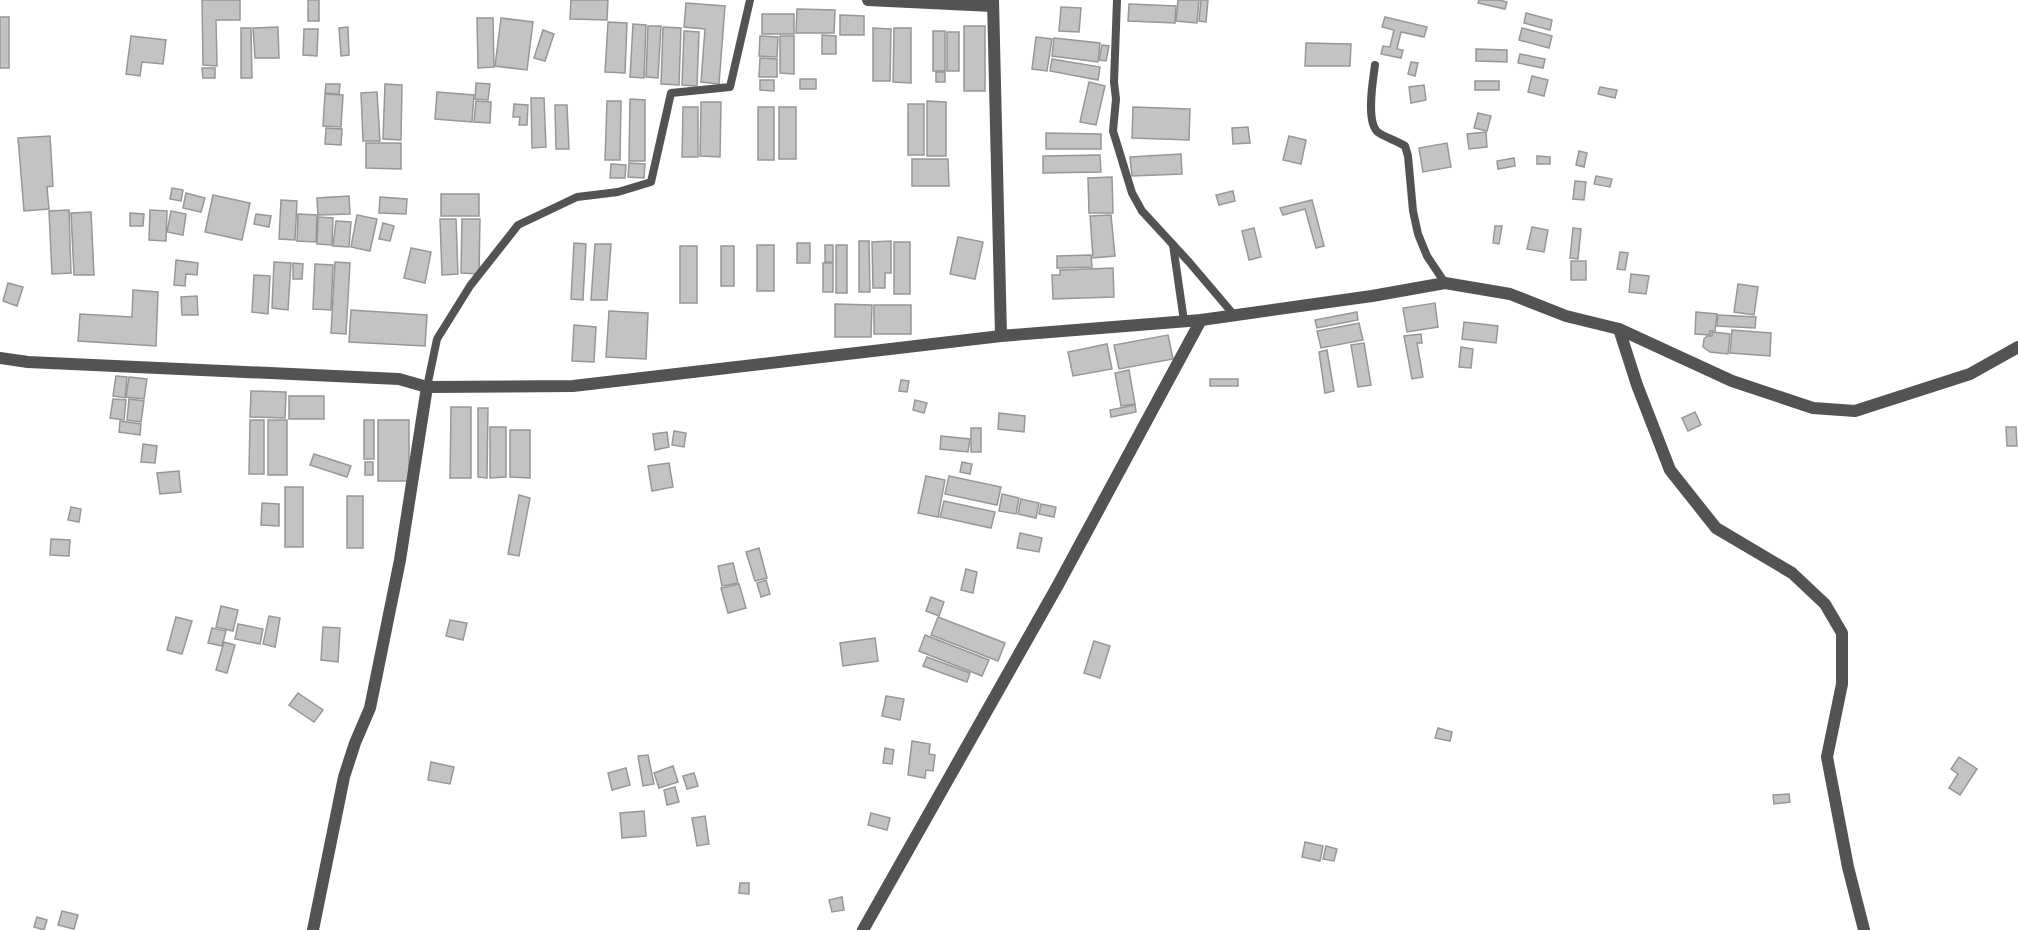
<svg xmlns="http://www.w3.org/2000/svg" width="2018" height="930" font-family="'Public Sans',sans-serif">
<rect width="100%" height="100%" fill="#fff"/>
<g fill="#c3c3c3" stroke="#979797" stroke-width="1.5">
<polygon points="202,0 240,0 240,20 216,20 217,66 203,65"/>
<rect x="308" y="0" width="11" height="21"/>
<polygon points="571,0 608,0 607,20 570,19"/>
<polygon points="1178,0 1199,0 1197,23 1176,21"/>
<polygon points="1201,0 1208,0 1206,22 1199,21"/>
<polygon points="1479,0 1499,0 1507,2 1505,9 1478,3"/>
<polygon points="686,3 725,6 719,84 701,82 705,29 684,27"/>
<polygon points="1129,4 1176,6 1175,23 1128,21"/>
<polygon points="1061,7 1081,8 1079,32 1059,31"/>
<polygon points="797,9 835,10 834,33 796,33"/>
<polygon points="1526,13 1552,20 1550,30 1524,23"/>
<rect x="762" y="14" width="32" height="20"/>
<polygon points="840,15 864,16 864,35 840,35"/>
<rect x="0" y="17" width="9" height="51"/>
<polygon points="1385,17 1427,27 1424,37 1401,32 1397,49 1403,50 1401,58 1381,54 1383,46 1390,47 1394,30 1382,27"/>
<polygon points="477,18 493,18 494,67 478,68"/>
<polygon points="501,18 533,22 527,70 495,66"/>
<polygon points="608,22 627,23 625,73 605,72"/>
<polygon points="633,24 646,25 644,78 630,77"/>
<polygon points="648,26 661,26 658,78 646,77"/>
<rect x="964" y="26" width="21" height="65"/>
<polygon points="278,27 279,58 255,58 253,28"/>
<polygon points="348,27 349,55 341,56 339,28"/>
<polygon points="663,27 681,28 679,85 661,84"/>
<polygon points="241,28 251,28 252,78 241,78"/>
<polygon points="873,28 891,29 890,81 873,81"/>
<polygon points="894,28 911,28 911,83 893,82"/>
<polygon points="1522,28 1552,36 1549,48 1519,40"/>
<polygon points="304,29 318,29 317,56 303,55"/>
<polygon points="543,30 554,34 545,61 534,58"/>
<polygon points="684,31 699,32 697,86 682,85"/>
<rect x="933" y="31" width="12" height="40"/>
<rect x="947" y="32" width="12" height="39"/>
<polygon points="822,35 836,36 836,54 822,54"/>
<polygon points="131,36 166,40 163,64 142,62 140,76 126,74"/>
<polygon points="760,36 778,37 777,57 759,56"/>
<polygon points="780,36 794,36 794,74 780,73"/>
<polygon points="1036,37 1052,39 1047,71 1032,69"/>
<polygon points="1054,38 1100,43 1098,62 1052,56"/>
<polygon points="1306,43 1351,44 1350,66 1305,66"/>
<polygon points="1102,45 1109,46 1106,61 1099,60"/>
<polygon points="1476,49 1507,50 1507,62 1476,61"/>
<polygon points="1520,54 1545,59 1543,68 1518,63"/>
<polygon points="760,58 777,59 777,77 759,77"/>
<polygon points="1052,59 1100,67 1098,80 1050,71"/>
<polygon points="1411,62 1418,63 1415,76 1408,74"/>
<polygon points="202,68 215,68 215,78 203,78"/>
<rect x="936" y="72" width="9" height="10"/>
<polygon points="1532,76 1548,80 1544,96 1528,92"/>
<rect x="800" y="79" width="16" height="10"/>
<polygon points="760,80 774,80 774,91 760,90"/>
<rect x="1475" y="81" width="24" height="9"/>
<polygon points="1089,82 1105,86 1096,125 1080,122"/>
<polygon points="476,83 490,84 488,100 475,99"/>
<polygon points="326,84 340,84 339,94 325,93"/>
<polygon points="385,84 402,85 401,140 383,139"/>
<polygon points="1424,85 1426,100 1411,103 1409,87"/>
<polygon points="1600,87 1617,90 1615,98 1598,94"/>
<polygon points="377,92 380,141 363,141 361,93"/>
<polygon points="437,92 474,95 472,122 435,119"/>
<polygon points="325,94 343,95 341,127 323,126"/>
<polygon points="531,98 544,98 546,147 532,148"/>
<polygon points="630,99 645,100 645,161 629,161"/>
<polygon points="476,101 491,102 490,123 474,122"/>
<polygon points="607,101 621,101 620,160 605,160"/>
<polygon points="927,101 946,102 946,156 927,156"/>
<polygon points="701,102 721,102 720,157 700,156"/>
<polygon points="514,104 528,105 527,125 519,125 520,117 513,117"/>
<rect x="908" y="104" width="16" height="51"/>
<polygon points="555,105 567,105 569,149 556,149"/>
<polygon points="683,107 698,107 698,157 682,157"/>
<rect x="758" y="107" width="16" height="53"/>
<rect x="779" y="107" width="17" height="52"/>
<polygon points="1133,107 1190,109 1189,140 1132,138"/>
<polygon points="1478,113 1491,116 1487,131 1474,128"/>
<polygon points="1248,127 1250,143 1233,144 1232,128"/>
<polygon points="326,128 342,129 341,145 325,144"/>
<polygon points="1486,132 1487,147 1469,149 1467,134"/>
<polygon points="1046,133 1101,134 1101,149 1046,149"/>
<polygon points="50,136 53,186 47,187 49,209 24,211 18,138"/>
<polygon points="1289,136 1306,140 1301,164 1283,160"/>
<polygon points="366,143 401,143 401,169 366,168"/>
<polygon points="1447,143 1451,167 1423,172 1419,148"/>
<polygon points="1579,151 1587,153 1584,167 1576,165"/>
<polygon points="1181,154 1182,174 1132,176 1130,157"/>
<polygon points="1100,155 1101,172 1043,173 1043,156"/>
<polygon points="1537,156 1550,157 1550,164 1537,164"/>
<polygon points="1514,158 1515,166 1498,169 1497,161"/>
<polygon points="912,159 948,159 949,186 912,186"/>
<polygon points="629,163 645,164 644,178 628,177"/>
<polygon points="611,164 626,165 625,178 610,178"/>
<polygon points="1596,176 1612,179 1610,187 1594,184"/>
<polygon points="1112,177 1113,213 1089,213 1088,178"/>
<polygon points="1575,181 1586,182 1584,200 1573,199"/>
<polygon points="172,188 183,190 181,201 170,199"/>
<polygon points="1233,191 1235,201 1219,205 1216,195"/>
<polygon points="186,193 205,198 201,212 183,208"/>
<rect x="441" y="194" width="38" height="22"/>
<polygon points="213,195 250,203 242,240 205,232"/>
<polygon points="349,196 350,214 318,215 317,198"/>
<polygon points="380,197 407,199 406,214 379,213"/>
<polygon points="281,200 297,201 295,240 279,239"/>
<polygon points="1312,200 1324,246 1316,248 1305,209 1283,215 1280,208"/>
<polygon points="69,210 71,273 52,274 49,211"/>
<polygon points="150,210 167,211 166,241 149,240"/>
<polygon points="171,211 186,214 183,235 167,232"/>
<polygon points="91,212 94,275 74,275 71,213"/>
<polygon points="130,213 144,214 143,226 130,226"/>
<polygon points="256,214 271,216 269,227 254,224"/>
<polygon points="298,214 317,215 316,242 297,241"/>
<polygon points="357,215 377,219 370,251 351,247"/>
<polygon points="1111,215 1115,256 1093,258 1090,216"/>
<polygon points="318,217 333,218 332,245 317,244"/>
<polygon points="440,219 456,219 458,274 442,275"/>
<polygon points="462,219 480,219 479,274 461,273"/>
<polygon points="336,221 351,222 349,247 333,246"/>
<polygon points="383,223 394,226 390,241 379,239"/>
<polygon points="1495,226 1502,226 1499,244 1493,243"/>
<polygon points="1532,227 1548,230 1544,252 1527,249"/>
<polygon points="1254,228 1261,257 1249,260 1242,231"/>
<polygon points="1573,228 1581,229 1578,259 1570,258"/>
<polygon points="958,237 983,242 975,279 950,274"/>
<polygon points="859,241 869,241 870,292 859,292"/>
<polygon points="891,241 891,273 885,273 885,288 873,288 872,242"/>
<rect x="894" y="242" width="16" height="52"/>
<polygon points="574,243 586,244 583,300 571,299"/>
<rect x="797" y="243" width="13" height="20"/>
<polygon points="595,244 611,244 607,300 591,300"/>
<rect x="757" y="245" width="17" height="46"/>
<rect x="825" y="245" width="8" height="17"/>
<rect x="836" y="245" width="11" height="48"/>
<rect x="680" y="246" width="17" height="57"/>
<rect x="721" y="246" width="13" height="40"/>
<polygon points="411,248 431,252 425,283 404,278"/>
<polygon points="1620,252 1628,253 1625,270 1617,269"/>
<polygon points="1091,255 1092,267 1057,268 1057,256"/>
<polygon points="176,260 198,263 197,275 186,274 185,286 174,285"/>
<rect x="1571" y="261" width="15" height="19"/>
<polygon points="274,262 291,263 288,310 272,308"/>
<polygon points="335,262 350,263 346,334 331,333"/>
<polygon points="293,263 303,264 302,279 293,279"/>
<rect x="823" y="263" width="10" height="29"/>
<polygon points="315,264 333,265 331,310 313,309"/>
<polygon points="1113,268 1114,297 1053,299 1052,275 1060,275 1060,270"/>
<polygon points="1631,274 1649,276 1646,294 1629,292"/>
<polygon points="254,275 270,276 268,314 252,312"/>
<polygon points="8,283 23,287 17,306 3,301"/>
<polygon points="1738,284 1758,287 1754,315 1734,312"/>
<polygon points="133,290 158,292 156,346 78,341 80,314 132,317"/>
<polygon points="197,296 198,315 182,315 181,297"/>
<polygon points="1435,303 1438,327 1407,332 1403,308"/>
<polygon points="835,304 872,305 871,337 835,337"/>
<rect x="874" y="305" width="37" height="29"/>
<polygon points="351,310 427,315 425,346 349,342"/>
<polygon points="609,311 648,313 646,359 606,357"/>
<polygon points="1357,312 1358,320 1317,328 1315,320"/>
<polygon points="1696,312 1717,314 1715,331 1710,331 1710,335 1695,334"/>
<polygon points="1718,315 1756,317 1755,328 1717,326"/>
<polygon points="1464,322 1498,326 1496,343 1462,339"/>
<polygon points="1359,323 1363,340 1321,348 1317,331"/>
<polygon points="574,325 596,327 594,362 572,361"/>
<polygon points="1732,330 1771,333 1770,356 1730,353"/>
<polygon points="1712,332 1730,334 1728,354 1710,352 1703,347 1704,339 1707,336 1712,336"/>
<polygon points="1421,334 1422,343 1417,343 1423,377 1412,379 1404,336"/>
<polygon points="1168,335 1173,359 1119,369 1114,345"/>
<polygon points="1364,343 1371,385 1358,387 1351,345"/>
<polygon points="1107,344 1112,369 1073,376 1068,352"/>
<polygon points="1461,347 1473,349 1471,368 1459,367"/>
<polygon points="1327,350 1334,391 1325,393 1319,352"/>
<polygon points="1129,370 1135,404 1121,406 1115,373"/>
<polygon points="116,376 127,377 125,398 113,396"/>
<polygon points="129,377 147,379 144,399 126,397"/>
<rect x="1210" y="379" width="28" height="7"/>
<polygon points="901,380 909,381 907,392 899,391"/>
<polygon points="251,391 286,392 285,418 250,417"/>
<rect x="289" y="396" width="35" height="23"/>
<polygon points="113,399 126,400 124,420 110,418"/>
<polygon points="129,399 144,401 141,422 127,420"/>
<polygon points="915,400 927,403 924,413 913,410"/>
<polygon points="1135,405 1136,412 1111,417 1110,410"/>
<polygon points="451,407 471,407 471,478 450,478"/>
<polygon points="478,408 488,408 487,478 478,477"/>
<polygon points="1695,412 1701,425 1688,431 1682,418"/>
<polygon points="999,413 1025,416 1024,432 998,429"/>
<polygon points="250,420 264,420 264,474 249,474"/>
<rect x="268" y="420" width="19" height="55"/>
<rect x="364" y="420" width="10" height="39"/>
<rect x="378" y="420" width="31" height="61"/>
<polygon points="120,421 141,424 140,435 119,432"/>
<polygon points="490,427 506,427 506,477 490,478"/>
<polygon points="2006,427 2016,427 2017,446 2007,446"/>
<rect x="971" y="428" width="10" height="24"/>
<polygon points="510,430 530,430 530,478 510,477"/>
<polygon points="674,431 686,433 684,447 672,445"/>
<polygon points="667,432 669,447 655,450 653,434"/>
<polygon points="941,436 970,439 968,452 940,449"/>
<polygon points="143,444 157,446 155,463 141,462"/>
<polygon points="314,454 351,466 347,477 310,465"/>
<rect x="365" y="462" width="8" height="13"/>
<polygon points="962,462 972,464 970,474 960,472"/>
<polygon points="669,463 673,487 652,491 648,466"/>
<polygon points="179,471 181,492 160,494 157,473"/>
<polygon points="926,476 945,480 938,517 918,513"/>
<polygon points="949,476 1001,487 997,505 945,494"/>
<rect x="285" y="487" width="18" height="60"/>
<polygon points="1002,494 1019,498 1016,514 999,511"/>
<polygon points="519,495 530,498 519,556 508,554"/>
<rect x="347" y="496" width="16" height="52"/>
<polygon points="1021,499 1039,503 1036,518 1018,514"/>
<polygon points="944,501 995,512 991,528 940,517"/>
<polygon points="262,503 279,504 279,526 261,525"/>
<polygon points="1041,504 1056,507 1054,517 1039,514"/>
<polygon points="71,507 81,509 79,522 68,520"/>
<polygon points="1020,533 1042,538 1039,552 1017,548"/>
<polygon points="51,539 70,540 69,556 50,555"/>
<polygon points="759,548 767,578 755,581 746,552"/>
<polygon points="733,563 738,583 722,586 718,566"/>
<polygon points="966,569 977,572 973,593 961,590"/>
<polygon points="766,580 770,594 761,597 757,583"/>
<polygon points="739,584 746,608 728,613 721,588"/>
<polygon points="931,597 944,602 939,616 926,611"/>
<polygon points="221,606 238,610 233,631 216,627"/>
<polygon points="269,616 280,618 275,647 263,644"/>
<polygon points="176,617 192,621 182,654 167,650"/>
<polygon points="938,617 1005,643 998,661 931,635"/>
<polygon points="450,620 467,623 463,640 446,636"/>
<polygon points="238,624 263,629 260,644 235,639"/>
<polygon points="323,627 340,628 338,662 321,660"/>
<polygon points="212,628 226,631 222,646 208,643"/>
<polygon points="925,635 989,660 982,676 919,651"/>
<polygon points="875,638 878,661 843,666 840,643"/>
<polygon points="1094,641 1110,646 1100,678 1084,673"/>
<polygon points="224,642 235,645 227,673 216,670"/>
<polygon points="927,657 970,673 967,682 923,666"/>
<polygon points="298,693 323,710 314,722 289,705"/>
<polygon points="886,696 904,699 900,720 882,716"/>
<polygon points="1438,728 1452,732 1450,741 1435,738"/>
<polygon points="912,741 930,744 929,754 935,755 933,771 926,770 925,778 908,775"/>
<polygon points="885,748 894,750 892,764 883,763"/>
<polygon points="648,755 654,784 643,786 638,756"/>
<polygon points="1959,757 1977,769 1960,795 1949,788 1958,774 1951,769"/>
<polygon points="431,762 454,767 450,784 428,780"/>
<polygon points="673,766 678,782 659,788 654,773"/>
<polygon points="626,768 630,785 612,790 608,773"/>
<polygon points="694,773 698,786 687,789 683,776"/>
<polygon points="675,787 679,802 667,805 664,790"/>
<polygon points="1789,794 1790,802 1774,804 1773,795"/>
<polygon points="644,811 646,836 622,838 620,813"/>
<polygon points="871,813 890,818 887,830 868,825"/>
<polygon points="705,816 709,844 697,846 692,818"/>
<polygon points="1305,842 1323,846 1320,861 1302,857"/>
<polygon points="1326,846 1337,849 1334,861 1323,859"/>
<polygon points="740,883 749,883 749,894 739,893"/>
<polygon points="842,897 844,910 832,912 829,900"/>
<polygon points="62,911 78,915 74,929 58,925"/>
<polygon points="37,917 47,920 44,930 34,927"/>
</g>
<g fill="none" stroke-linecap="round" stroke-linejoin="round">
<g stroke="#535353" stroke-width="8">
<polyline points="1117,0 1114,82 1116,99 1113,131 1132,193 1142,211 1189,262 1234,315"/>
<path d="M1375,65C1373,80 1365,124 1379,133C1387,138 1397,141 1405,146L1408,156L1413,211L1418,234L1427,256L1445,283"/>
<polyline points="1173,245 1184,321"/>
<polyline points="427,387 437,339 470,286 518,225 577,197 618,192 651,182 671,93 730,87 750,0"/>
</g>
<g stroke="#535353" stroke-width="12">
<polyline points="868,0 992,6"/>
<polyline points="993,0 1001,336"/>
<polyline points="1619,329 1732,381 1813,408 1855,411 1970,374 2018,347"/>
<polyline points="0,358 28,362 399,379 427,387 573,386 1001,336 1201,320 1372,296 1445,283 1510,294 1566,316 1619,329 1637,385 1670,470 1716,528 1792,573 1825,604 1842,633 1842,684 1827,757 1848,867 1864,930"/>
<polyline points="313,930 344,777 355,743 370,708 400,560 427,387"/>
<polyline points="863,930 1058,585 1201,320"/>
</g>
</g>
</svg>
